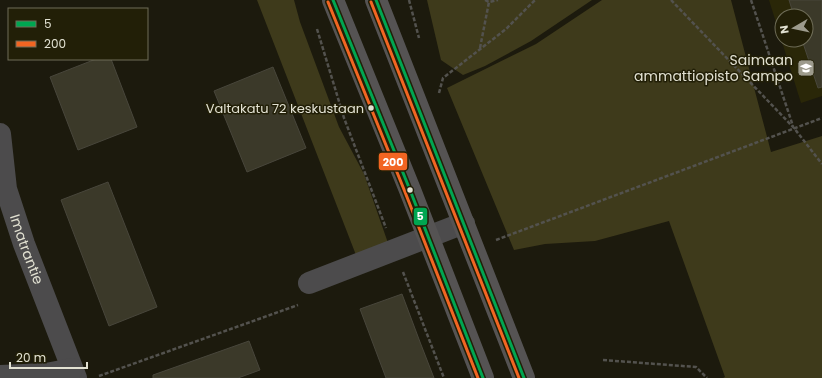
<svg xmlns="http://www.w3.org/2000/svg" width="822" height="378" font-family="Poppins,sans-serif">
<rect width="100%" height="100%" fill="#1c1a0d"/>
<path fill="#2a2708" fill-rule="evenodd" d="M769,0H822V96L801,103ZM782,16H806V40H782Z"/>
<g fill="#3e3a1b">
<polygon points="257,0 294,0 300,22 339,127 364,174 388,243 356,255"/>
<polygon points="427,0 592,0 531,41 485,66 463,75 441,60"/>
<polygon points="602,0 731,0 771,152 822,136 822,378 723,378 725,377 669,221 595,241 545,244 514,250 447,88 536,44"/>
</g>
<g fill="#3b3929" stroke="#48463b">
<polygon points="789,0 822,0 822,87 818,88 802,40 806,40 806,16 794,16"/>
<polygon points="96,59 111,59 137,127 78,150 50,77"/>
<polygon points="273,67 306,148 247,172 214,91"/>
<polygon points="108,182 157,307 109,326 61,200"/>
<polygon points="402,294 420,342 434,378 386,378 360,309"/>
<polygon points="249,341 260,370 238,378 153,378 153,375"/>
</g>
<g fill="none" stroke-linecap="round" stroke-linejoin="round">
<g stroke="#53524e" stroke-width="2.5" stroke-dasharray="4 2" stroke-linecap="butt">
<polyline points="409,0 419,38"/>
<polyline points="485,0 489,2 498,0"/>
<polyline points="671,0 794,128 822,164"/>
<polyline points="751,0 793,126"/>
<polyline points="317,29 344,118 386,228"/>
<polyline points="480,48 489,2"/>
<polyline points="439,93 443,78 506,29 535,0"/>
<polyline points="496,240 822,118"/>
<polyline points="403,272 444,378"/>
<polyline points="603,360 696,367 707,378"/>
<polyline points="99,376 298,305"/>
</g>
<g stroke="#4c4b4c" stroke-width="22">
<path id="s1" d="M0,134L6,189L24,244L76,378"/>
<polyline points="309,283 464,223"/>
<polyline points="0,376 46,374 72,369"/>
</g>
<g stroke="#555353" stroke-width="22">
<polyline points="333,0 410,190 483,378"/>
<polyline points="376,0 524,378"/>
</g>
<g stroke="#221f07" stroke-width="6">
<g id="bus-1">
<polyline points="333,0 410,190 483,378"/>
<polyline points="376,0 524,378"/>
</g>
</g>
<g stroke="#221f07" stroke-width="6">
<g id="bus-2">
<polyline points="328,2 405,192 478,378"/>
<polyline points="371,2 519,378"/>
</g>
</g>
<use href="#bus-1" stroke="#00a651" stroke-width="3"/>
<use href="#bus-2" stroke="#f26522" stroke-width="3"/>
</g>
<defs>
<g id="school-square" transform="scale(0.9)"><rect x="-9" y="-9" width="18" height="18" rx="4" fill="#9d9b8d" stroke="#221f07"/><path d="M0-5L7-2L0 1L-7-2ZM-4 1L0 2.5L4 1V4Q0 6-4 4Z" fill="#fff"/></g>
</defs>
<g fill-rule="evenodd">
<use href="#school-square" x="806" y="68"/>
</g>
<g fill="#e2e1d2" stroke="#221f07" stroke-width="1.5">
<circle cx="371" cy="108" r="3.5"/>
<circle cx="410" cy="190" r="3.5"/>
</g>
<g text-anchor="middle" stroke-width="3" stroke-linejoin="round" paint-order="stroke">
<g font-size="13" fill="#e2e1d2" stroke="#221f07" text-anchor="end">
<text x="364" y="113">Valtakatu 72 keskustaan</text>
</g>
<g font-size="14" fill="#e2e1d2" stroke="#221f07" text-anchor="end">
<text x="793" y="65">Saimaan<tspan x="793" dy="16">ammattiopisto Sampo</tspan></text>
</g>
<g font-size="14" fill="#e2e1d2" stroke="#221f07">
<text dy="5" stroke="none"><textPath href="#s1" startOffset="119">Imatrantie</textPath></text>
</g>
</g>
<g stroke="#221f07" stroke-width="1.5">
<rect x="378" y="152" width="30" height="19" rx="4" fill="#f26522"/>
<rect x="413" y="207" width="15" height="19" rx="4" fill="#00a651"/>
</g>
<g font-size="11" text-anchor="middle" font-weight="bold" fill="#fff">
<text x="393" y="166">200</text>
<text x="420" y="220">5</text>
</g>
<rect x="8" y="8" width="140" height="52" fill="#221f07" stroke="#6f6d58"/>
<rect x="16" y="21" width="20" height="6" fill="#00a651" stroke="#6f6d58"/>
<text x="44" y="28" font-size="12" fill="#e2e1d2">5</text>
<rect x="16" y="41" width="20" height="6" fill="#f26522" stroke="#6f6d58"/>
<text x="44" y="48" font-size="12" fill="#e2e1d2">200</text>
<g transform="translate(794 28) rotate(261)"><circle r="19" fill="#221f07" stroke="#6f6d58"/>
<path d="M0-3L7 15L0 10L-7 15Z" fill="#9d9b8d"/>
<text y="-6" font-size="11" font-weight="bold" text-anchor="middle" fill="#e2e1d2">N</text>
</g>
<path d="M10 362v6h77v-6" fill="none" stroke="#e2e1d2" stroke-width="2"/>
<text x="16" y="362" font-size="12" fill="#e2e1d2" stroke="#221f07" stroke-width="3" paint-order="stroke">20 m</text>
</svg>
